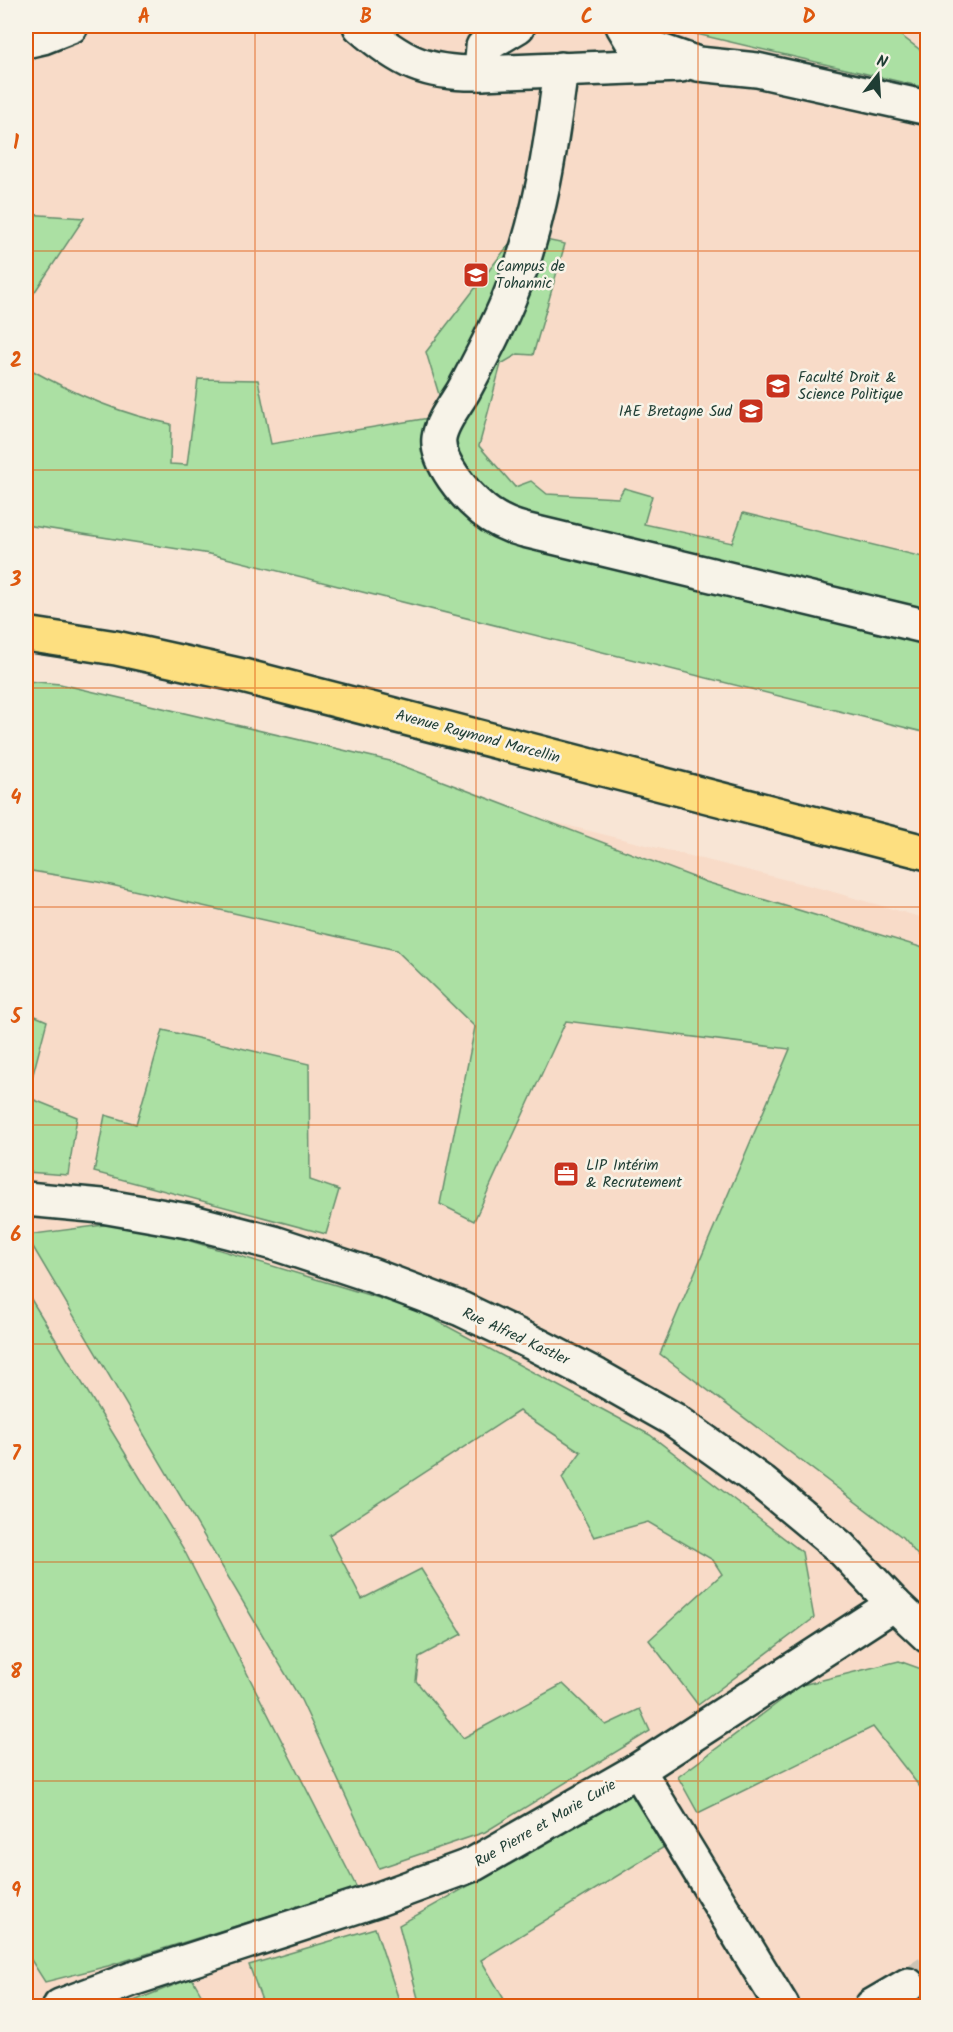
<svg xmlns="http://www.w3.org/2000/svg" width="953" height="2032" font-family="Kalam,sans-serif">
<rect width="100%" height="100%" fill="#f8e5d5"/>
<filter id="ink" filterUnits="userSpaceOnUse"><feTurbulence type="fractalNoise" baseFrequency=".0167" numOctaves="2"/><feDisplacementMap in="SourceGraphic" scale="12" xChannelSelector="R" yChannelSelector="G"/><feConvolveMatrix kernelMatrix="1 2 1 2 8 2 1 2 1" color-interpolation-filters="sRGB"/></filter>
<g filter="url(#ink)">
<g fill="#f8dbc8">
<polygon points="26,26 927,26 927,733 210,554 26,525"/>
<polygon points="26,712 239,744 823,889 927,919 927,2006 26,2006"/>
</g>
<g fill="#abe0a3" stroke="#658e6c" stroke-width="1.5">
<polygon points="667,26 888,26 927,55 927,88 671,28"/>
<polygon points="26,214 84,218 26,305"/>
<path d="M517,234L565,244L533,355L518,354L501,364L479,446L515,487L531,481L547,494L618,498L624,488L652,496L644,524L732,543L743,513L927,558V733L210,554L26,525V367C72,393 119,414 171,424L170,464L187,465L198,379L258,380L271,444L429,418L440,398L426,352Z"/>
<polygon points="26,681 60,684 390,761 706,882 927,949 927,1566 902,1537 660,1354 790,1049 566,1021 474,1221 440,1204 475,1027 396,950 98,882 26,870"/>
<polygon points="26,1012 47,1021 27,1097 77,1117 68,1175 26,1172"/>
<polygon points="163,1030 309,1064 310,1180 339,1190 326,1234 94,1172 105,1115 136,1124"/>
<polygon points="127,1222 415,1309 650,1435 802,1552 814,1618 698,1705 649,1640 722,1574 713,1560 648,1522 594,1537 562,1478 581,1452 519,1411 329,1535 362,1599 421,1569 462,1634 419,1657 416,1681 463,1738 563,1684 606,1725 640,1709 650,1731 485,1832 379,1868 301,1700 26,1235"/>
<polygon points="26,1291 183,1548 357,1888 108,1966 45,1982 26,1952"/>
<polygon points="899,1661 927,1671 927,1796 873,1727 698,1813 678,1777 802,1685"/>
<polygon points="631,1794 664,1847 481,1960 508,2006 420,2006 399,1925"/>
<polygon points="375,1928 401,2006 264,2006 249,1965"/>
<polygon points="192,1978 208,2006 121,2006"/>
</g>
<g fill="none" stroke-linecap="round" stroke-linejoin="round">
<polyline stroke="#cdc3b5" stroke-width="33" stroke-dasharray="33 16" stroke-linecap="butt" points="908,1985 928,1972"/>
<g stroke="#1f3d34" stroke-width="38">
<g id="minor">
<path d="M360,26C401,62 425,74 481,73"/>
<polyline points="518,26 483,47 481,73 681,65"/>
<polyline points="623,26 632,41 698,64 757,70 928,108"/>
<polyline points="26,41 43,37 71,26"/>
<path d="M561,69C551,145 541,220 512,291C499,325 481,358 464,390C456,404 441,422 439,438C436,462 466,496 483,510C495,520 509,526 524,530L928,627"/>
<polyline points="26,1199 102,1206 188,1221 274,1243 371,1275 461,1309 535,1344 597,1376 673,1419 760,1481 841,1548 894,1604 928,1636"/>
<polyline points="638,1770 782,2006"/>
<polyline points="60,2006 132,1979 376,1900 474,1864 638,1770 894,1604"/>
<polyline points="872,2006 908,1985"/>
</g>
</g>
<g stroke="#1f3d34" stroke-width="38">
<polyline id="major" points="26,634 116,648 243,676 928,853"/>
</g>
<use href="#minor" stroke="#f7f3e8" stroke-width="33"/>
<use href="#major" stroke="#fddf80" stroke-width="33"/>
</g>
</g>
<path fill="none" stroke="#de580e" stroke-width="1.5" stroke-opacity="0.55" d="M255,26V2006M476,26V2006M698,26V2006M26,251H928M26,470H928M26,688H928M26,907H928M26,1125H928M26,1344H928M26,1562H928M26,1781H928"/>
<defs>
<g id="university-square" transform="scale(1.35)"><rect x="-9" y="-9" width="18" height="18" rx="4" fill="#c8321e" stroke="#f7f3e8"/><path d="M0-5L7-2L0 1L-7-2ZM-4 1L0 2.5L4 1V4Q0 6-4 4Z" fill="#fff"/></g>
<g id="office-square" transform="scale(1.35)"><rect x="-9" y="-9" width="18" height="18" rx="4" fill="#c8321e" stroke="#f7f3e8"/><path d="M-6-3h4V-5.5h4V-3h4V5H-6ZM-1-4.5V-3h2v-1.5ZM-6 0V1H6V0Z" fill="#fff"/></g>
</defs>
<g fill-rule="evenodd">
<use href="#university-square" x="476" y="275"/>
<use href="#university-square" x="778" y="386"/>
<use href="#university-square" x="751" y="411"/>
<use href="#office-square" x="566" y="1174"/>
</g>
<g text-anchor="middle" stroke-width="5" stroke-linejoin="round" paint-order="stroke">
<g font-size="15" fill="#1f3d34" stroke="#f7f3e8" text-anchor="start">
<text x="496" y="271">Campus de<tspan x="496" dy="17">Tohannic</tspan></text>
<text x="798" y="382">Faculté Droit &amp;<tspan x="798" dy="17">Science Politique</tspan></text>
<text x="732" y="416" text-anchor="end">IAE Bretagne Sud</text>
<text x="586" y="1170">LIP Intérim<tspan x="586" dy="17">&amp; Recrutement</tspan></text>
</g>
<g font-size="15" fill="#1f3d34" stroke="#f7f3e8">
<text transform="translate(478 736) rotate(15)" y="5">Avenue Raymond Marcellin</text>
<text transform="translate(516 1336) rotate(25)" y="5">Rue Alfred Kastler</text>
<text transform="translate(545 1823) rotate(-30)" y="5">Rue Pierre et Marie Curie</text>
</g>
</g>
<rect width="953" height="2032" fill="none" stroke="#f7f3e8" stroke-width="66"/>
<g transform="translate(878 75) rotate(17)" stroke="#f7f3e8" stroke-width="4.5" paint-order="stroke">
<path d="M0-4.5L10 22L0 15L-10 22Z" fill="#1f3d34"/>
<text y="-9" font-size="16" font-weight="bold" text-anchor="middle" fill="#1f3d34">N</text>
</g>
<rect x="33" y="33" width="887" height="1966" fill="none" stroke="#de580e" stroke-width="2"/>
<g font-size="20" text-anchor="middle" font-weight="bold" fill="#de580e">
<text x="144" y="23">A</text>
<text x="366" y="23">B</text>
<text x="587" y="23">C</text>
<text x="809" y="23">D</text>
<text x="16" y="149">1</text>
<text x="16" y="367">2</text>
<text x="16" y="586">3</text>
<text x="16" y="804">4</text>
<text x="16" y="1023">5</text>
<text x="16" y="1241">6</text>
<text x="16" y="1460">7</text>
<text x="16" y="1678">8</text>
<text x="16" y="1897">9</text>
</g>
</svg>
